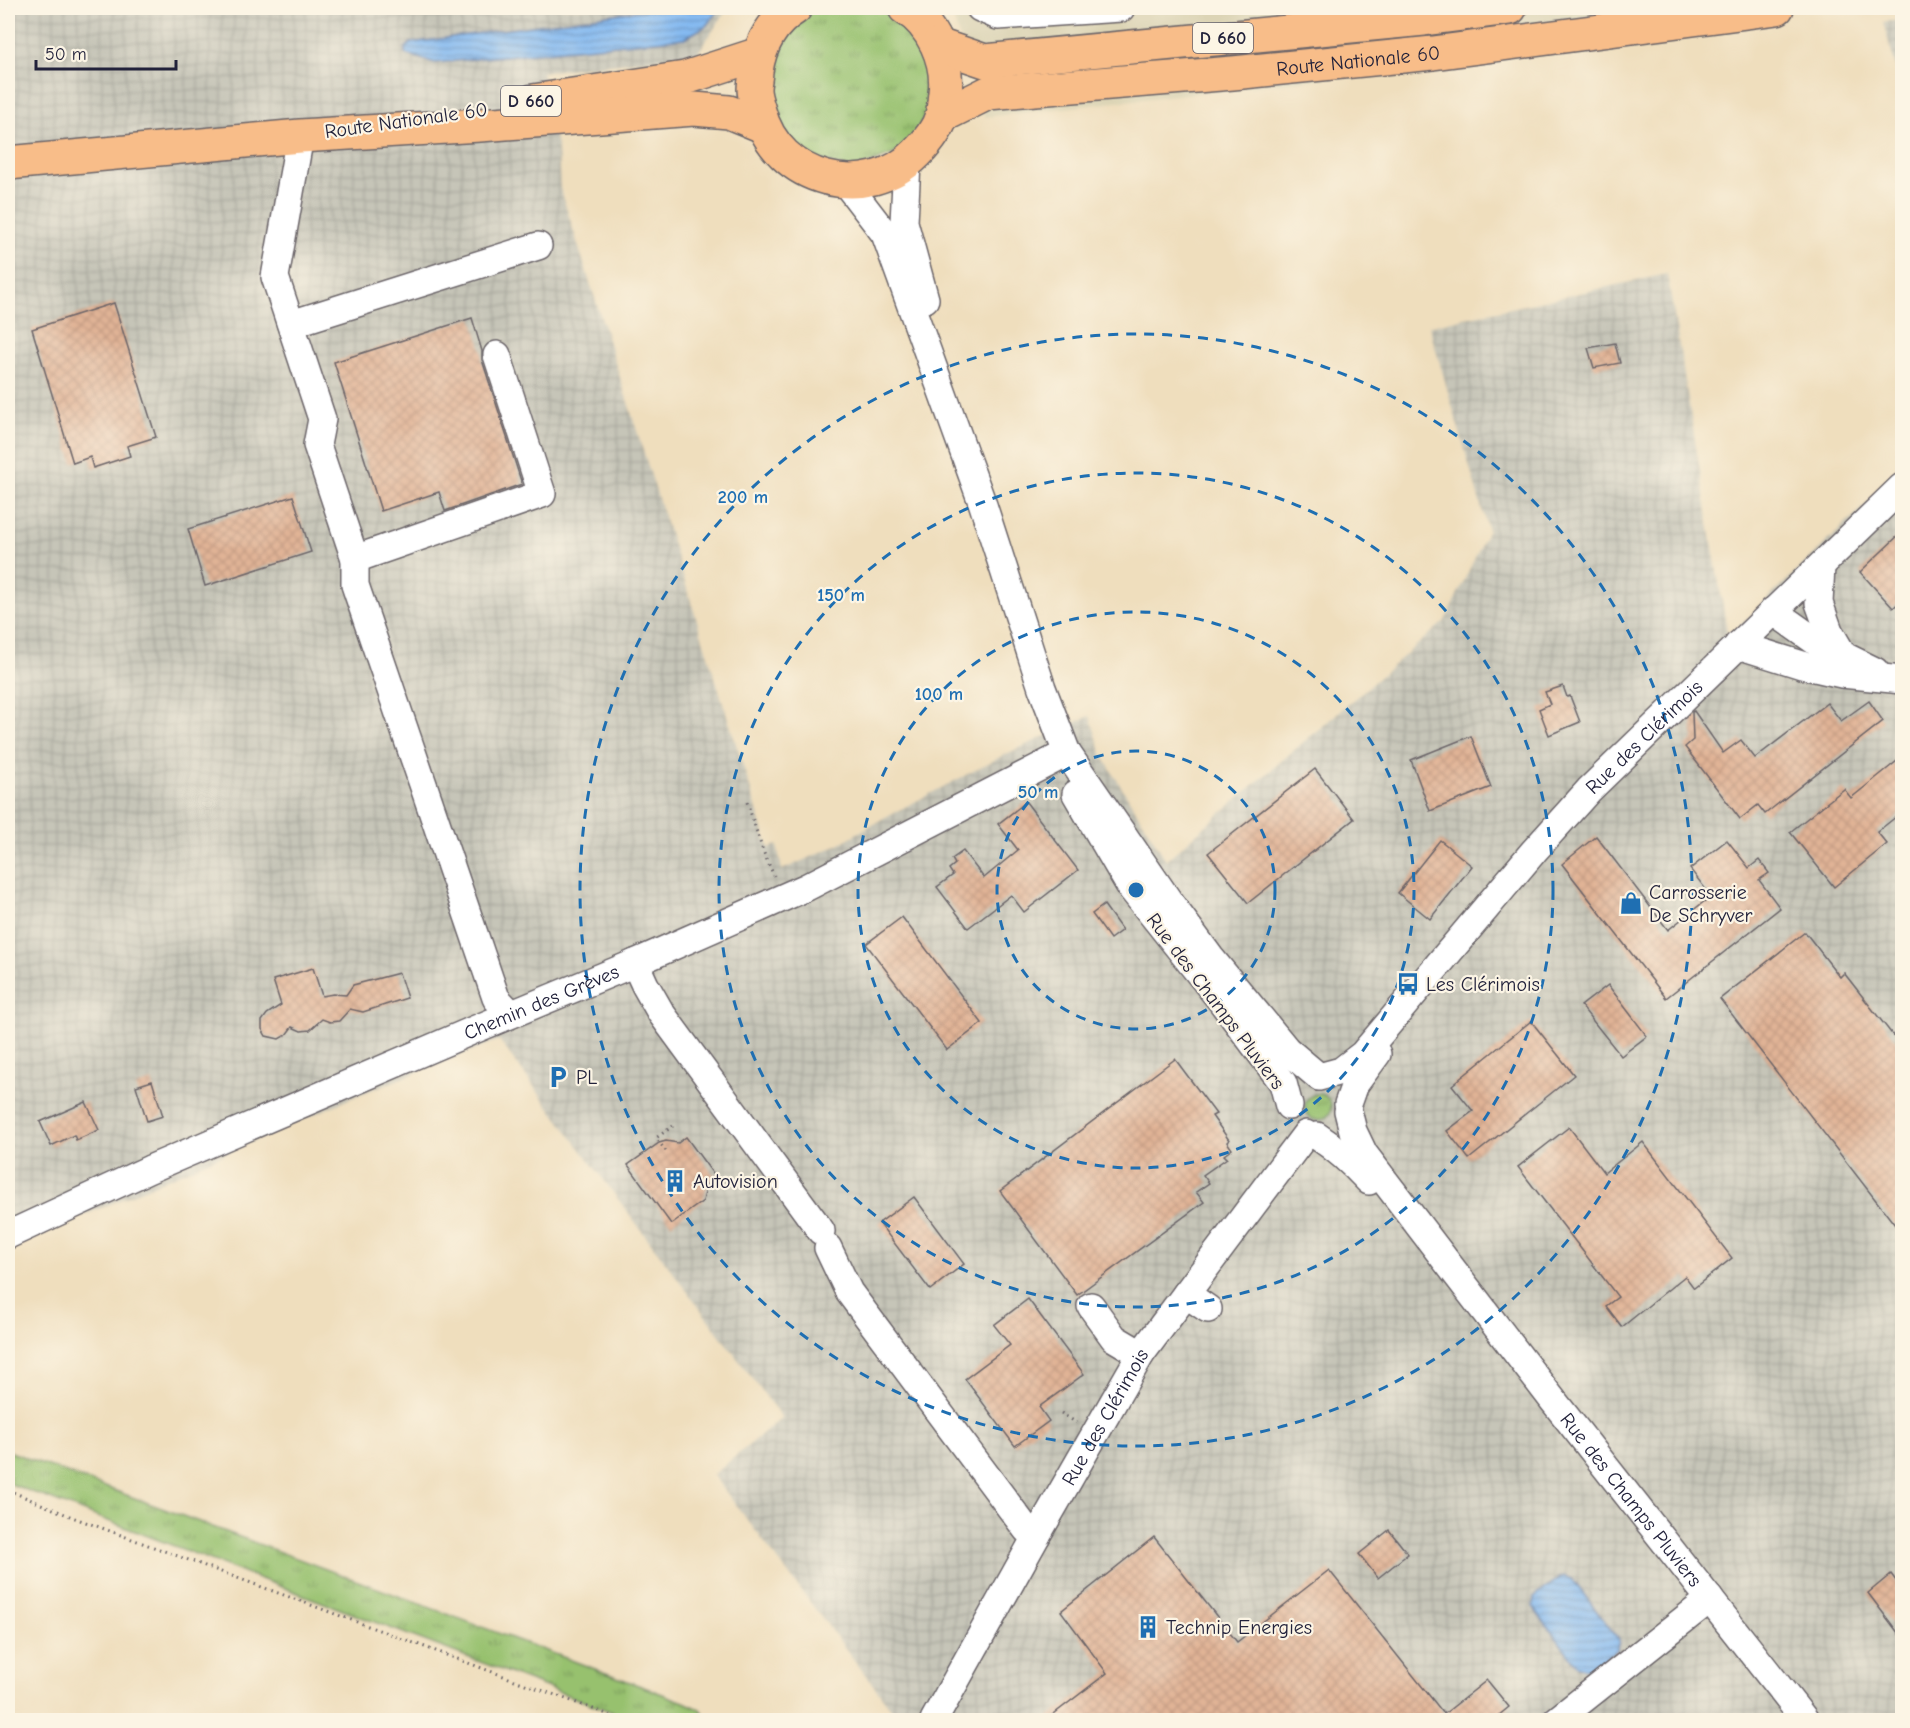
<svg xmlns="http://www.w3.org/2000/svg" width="1910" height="1728" font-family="'Comic Neue',sans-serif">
<defs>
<pattern id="industrial-grid" width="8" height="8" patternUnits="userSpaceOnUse" patternTransform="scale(1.5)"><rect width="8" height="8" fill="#c6c5b8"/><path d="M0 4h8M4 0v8" fill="none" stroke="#aaa99f"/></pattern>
<pattern id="grass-tufts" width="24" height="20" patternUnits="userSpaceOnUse" patternTransform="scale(1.5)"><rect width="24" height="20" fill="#97c16e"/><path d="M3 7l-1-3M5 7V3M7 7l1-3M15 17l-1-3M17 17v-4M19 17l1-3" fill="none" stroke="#7b9c5c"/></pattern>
<pattern id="water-rules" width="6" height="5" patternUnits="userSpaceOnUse" patternTransform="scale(1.5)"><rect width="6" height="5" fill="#81b8f1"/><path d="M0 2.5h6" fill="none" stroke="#6995c4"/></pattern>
<pattern id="building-cross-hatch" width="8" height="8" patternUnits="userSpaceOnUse" patternTransform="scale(1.5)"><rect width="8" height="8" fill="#e1b496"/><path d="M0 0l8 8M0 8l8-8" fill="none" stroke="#c19a82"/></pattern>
</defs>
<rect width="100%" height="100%" fill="#fcf5e5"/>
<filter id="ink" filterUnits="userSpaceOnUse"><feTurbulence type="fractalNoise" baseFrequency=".0167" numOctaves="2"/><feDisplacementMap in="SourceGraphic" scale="12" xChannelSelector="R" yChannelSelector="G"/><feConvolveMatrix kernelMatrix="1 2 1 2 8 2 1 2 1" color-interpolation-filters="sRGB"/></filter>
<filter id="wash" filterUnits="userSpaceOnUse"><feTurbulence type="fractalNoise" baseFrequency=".008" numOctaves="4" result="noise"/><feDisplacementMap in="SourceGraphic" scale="24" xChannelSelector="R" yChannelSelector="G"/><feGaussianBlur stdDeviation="1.35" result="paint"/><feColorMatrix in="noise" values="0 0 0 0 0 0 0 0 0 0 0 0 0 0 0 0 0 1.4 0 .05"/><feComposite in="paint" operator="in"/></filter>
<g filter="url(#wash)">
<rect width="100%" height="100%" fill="#efdebd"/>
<polygon fill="#dcd4b5" points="941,8 1629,8 1634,43 985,117 952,14"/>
<g fill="url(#industrial-grid)">
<polygon points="8,8 728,8 697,54 542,72 558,151 560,188 769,848 777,845 782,870 835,846 884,818 1004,755 1090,716 1103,757 1166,860 1445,621 1488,530 1429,326 1667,274 1728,637 1902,470 1902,1720 900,1720 713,1475 782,1418 499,1040 356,1096 8,1249"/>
<polygon points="1902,20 1902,88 1883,22"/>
</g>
<g fill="url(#grass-tufts)" stroke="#5c7254" stroke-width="1.5">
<polygon points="823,8 878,8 891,13 927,51 932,104 906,149 853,170 798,153 768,105 775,48 792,25 814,10"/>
<circle cx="1318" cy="1107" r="13"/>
<polygon points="8,1451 684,1702 700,1709 708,1720 633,1720 8,1483"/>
</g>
<g fill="url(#water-rules)" stroke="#526d96" stroke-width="1.5">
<polygon points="658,8 720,8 706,26 685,38 435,63 405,54 405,48 411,43"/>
<polygon points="1564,1576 1572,1579 1619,1640 1617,1649 1588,1670 1577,1665 1537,1613 1533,1606 1534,1598 1560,1577"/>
</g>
<g id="blocks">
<g fill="url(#building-cross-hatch)">
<polygon points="114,303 156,437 127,446 130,456 93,468 90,457 73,463 32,329"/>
<polygon points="472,318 482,351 482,360 522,484 445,511 439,492 381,511 334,362"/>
<polygon points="1615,343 1620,363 1594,368 1588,348"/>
<polygon points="293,496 311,552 205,586 188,529"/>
<polygon points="1902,532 1902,600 1893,608 1860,572"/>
<polygon points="1563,686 1567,697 1570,696 1580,722 1549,735 1539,709 1550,704 1545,692"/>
<polygon points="1869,701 1883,721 1765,814 1758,805 1740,819 1685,747 1693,740 1692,712 1694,711 1723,753 1741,740 1755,758 1827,703 1841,721"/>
<polygon points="1471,736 1491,787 1430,811 1411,760"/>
<polygon points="1902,757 1902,812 1877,832 1887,844 1834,887 1790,832 1844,789 1851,798"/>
<polygon points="1315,769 1354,819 1248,903 1208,853"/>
<polygon points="1026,802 1078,870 1024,912 1011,895 968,928 937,887 953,875 949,869 955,864 952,859 963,851 984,878 1018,850 998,824"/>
<polygon points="1596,836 1668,930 1711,896 1690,869 1727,840 1749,868 1759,860 1769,873 1759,880 1780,908 1666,998 1562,864"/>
<polygon points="1440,840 1472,866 1430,919 1398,893"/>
<polygon points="1104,905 1122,930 1110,939 1092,914"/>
<polygon points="902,917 982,1023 947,1050 866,944"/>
<polygon points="1805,932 1840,977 1844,973 1902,1047 1902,1234 1720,999"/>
<polygon points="313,968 322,996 333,994 346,995 353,985 399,973 407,998 363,1012 350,1009 339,1021 330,1022 322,1019 310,1030 301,1031 292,1027 286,1035 279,1039 266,1036 262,1029 262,1021 267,1014 281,1005 273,980"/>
<polygon points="1608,985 1647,1036 1621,1056 1581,1006"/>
<polygon points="1531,1021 1574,1075 1469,1159 1447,1131 1473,1111 1452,1085"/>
<polygon points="1175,1059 1216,1114 1212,1116 1229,1140 1227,1142 1232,1149 1224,1155 1227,1158 1203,1175 1209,1183 1196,1192 1204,1202 1077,1295 1000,1191"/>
<polygon points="152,1081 163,1116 147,1121 136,1086"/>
<polygon points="86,1102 99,1130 76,1140 74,1135 51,1146 40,1122"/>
<polygon points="1569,1127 1604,1173 1643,1142 1732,1258 1694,1288 1685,1276 1622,1327 1606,1306 1618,1297 1518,1167"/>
<polygon points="686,1137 716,1178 707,1184 703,1201 671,1224 628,1165 659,1143 666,1141 678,1143"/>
<polygon points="914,1197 964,1264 930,1290 879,1223"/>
<polygon points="1028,1299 1084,1374 1039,1407 1049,1421 1015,1446 965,1379 1010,1345 994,1325"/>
<polygon points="1389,1530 1408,1554 1378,1578 1359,1554"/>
<polygon points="1154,1537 1237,1642 1329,1570 1444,1714 1487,1680 1509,1707 1493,1720 1046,1720 1107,1673 1061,1611"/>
<polygon points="1891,1574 1902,1589 1902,1638 1868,1593"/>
</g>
</g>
</g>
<g filter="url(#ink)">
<use href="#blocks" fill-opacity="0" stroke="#6a6468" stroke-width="1.5"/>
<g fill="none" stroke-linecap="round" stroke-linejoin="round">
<g stroke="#6a6468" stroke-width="30">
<g id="minor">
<polyline points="980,8 998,16 1121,8"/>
<polyline points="300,136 275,277 322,419 317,445 355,559 355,585 496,998 511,1014"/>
<polyline points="907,163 904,222 925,299"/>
<path id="s1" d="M845,182L885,234L983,505L1042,688L1067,753L1168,900L1210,957L1287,1050L1319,1077L1341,1071L1363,1054L1534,851L1589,790L1902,487"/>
<polyline points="291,324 538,246"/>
<polyline points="355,559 542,494 497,355"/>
<polyline points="1821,566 1819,603 1829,631 1843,655"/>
<polyline points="1773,611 1818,643 1875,671"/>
<polyline points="1738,645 1802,665 1842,674 1902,680"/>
<polyline points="1076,794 1131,888 1222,1002 1283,1083 1289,1106"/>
<polyline points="635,963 645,985 661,1013 821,1231"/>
<polyline points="1348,1104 1355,1084 1377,1054"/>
<path id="s2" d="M1348,1111L1353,1131L1364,1154L1552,1399L1805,1720"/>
<path d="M1317,1136C1337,1149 1353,1164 1369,1181"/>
<path id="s3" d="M8,1235L150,1169L476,1029L635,963L807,887L1067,753"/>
<polyline points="828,1248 849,1292 1027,1530 1037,1535"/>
<polyline points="1186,1294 1208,1309"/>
<polyline points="1091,1306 1114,1338 1141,1354"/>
<path id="s4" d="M934,1720L1037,1535L1141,1354L1306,1134"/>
<polyline points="1557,1720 1710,1599"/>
</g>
</g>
<g stroke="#6a6468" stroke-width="36">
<g id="major">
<path d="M795,8C772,22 760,44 756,71C756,77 754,83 754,89C754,96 757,104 759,111C777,182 867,204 917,153C927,143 938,129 942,115C944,108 944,100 945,93C949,61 932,24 905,8"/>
<polyline points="938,45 985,61 1424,19 1510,8"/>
<polyline points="533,101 685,78 759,54"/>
<path id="s5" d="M942,116L988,93L1233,73L1433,53L1777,8"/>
<polyline points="8,163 300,136 480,125 694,109 729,112 763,126"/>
</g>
</g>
<g stroke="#6a6468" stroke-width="3" stroke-dasharray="1.5 4.5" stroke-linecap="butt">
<polyline points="747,802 763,851 774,876"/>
<polyline points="666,1151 656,1138 673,1126"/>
<polyline points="1061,1413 1077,1423"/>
<polyline points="8,1490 72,1517 623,1720"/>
</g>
<use href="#minor" stroke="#fff" stroke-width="27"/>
<use href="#major" stroke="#f8bd89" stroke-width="33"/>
</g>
</g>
<g fill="none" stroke="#1f6fb2" stroke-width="3" stroke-dasharray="10 8">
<circle cx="1136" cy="890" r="139"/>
<circle cx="1136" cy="890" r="278"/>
<circle cx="1136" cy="890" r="417"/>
<circle cx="1136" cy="890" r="556"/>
</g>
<defs>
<g id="shop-bare" transform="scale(1.8)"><path d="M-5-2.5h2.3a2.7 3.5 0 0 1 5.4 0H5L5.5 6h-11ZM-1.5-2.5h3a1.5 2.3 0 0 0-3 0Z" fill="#1f6fb2" stroke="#fcf5e5" stroke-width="2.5" paint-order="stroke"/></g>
<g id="bus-bare" transform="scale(1.8)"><path d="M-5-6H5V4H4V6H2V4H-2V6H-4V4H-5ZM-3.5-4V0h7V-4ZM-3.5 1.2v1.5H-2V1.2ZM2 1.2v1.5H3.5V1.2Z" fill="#1f6fb2" stroke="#fcf5e5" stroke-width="2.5" paint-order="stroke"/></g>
<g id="parking-bare" transform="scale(1.8)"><path d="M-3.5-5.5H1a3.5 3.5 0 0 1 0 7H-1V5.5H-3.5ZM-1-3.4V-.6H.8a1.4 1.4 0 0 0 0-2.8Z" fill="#1f6fb2" stroke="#fcf5e5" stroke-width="2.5" paint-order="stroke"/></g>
<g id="building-bare" transform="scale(1.8)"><path d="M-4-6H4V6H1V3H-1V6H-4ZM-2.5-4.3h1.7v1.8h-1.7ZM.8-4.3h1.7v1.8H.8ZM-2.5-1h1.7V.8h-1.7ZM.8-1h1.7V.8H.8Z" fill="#1f6fb2" stroke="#fcf5e5" stroke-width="2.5" paint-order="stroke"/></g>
</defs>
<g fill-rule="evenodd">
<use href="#shop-bare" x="1631" y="903"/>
<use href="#bus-bare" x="1408" y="984"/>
<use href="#parking-bare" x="558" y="1077"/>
<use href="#building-bare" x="675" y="1181"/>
<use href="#building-bare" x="1148" y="1627"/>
</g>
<g text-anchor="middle" stroke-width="4.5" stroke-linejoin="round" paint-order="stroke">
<g fill="#fcf5e5" stroke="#63616e" stroke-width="1.5">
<rect x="1193" y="23" width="60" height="30" rx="4.5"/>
<rect x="501" y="86" width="60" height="30" rx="4.5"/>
</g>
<g font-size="18" font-weight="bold" fill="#22223b">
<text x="1223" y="44">D 660</text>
<text x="531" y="107">D 660</text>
</g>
<g font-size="20" fill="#22223b" stroke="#fcf5e5">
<text dy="7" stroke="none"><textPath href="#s5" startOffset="423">Route Nationale 60</textPath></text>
<text transform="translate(406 120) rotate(-8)" y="7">Route Nationale 60</text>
<text dy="7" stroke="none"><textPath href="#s1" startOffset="1502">Rue des Clérimois</textPath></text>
<text transform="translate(1216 1001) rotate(53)" y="7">Rue des Champs Pluviers</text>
<text dy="7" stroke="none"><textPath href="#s3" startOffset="582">Chemin des Grèves</textPath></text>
<text dy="7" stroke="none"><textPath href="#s4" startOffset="348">Rue des Clérimois</textPath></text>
<text dy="7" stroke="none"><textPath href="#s2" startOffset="483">Rue des Champs Pluviers</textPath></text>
</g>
<g font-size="20" fill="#22223b" stroke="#fcf5e5" text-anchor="start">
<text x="1649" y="899">Carrosserie<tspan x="1649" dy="23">De Schryver</tspan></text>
<text x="1426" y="991">Les Clérimois</text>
<text x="576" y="1084">PL</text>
<text x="693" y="1188">Autovision</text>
<text x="1166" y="1634">Technip Energies</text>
</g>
</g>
<circle cx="1136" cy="890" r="9" fill="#1f6fb2" stroke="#fcf5e5" stroke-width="3"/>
<g font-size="18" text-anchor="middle" font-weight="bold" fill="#1f6fb2" stroke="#fcf5e5" stroke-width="4.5" stroke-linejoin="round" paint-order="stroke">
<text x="743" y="503">200 m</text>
<text x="841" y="601">150 m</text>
<text x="939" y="700">100 m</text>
<text x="1038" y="798">50 m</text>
</g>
<rect width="1910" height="1728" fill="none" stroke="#fcf5e5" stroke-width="30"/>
<path d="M36 60v9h140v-9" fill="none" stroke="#22223b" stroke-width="3"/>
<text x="45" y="60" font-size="18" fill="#22223b" stroke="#fcf5e5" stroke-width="4.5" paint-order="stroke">50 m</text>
</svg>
